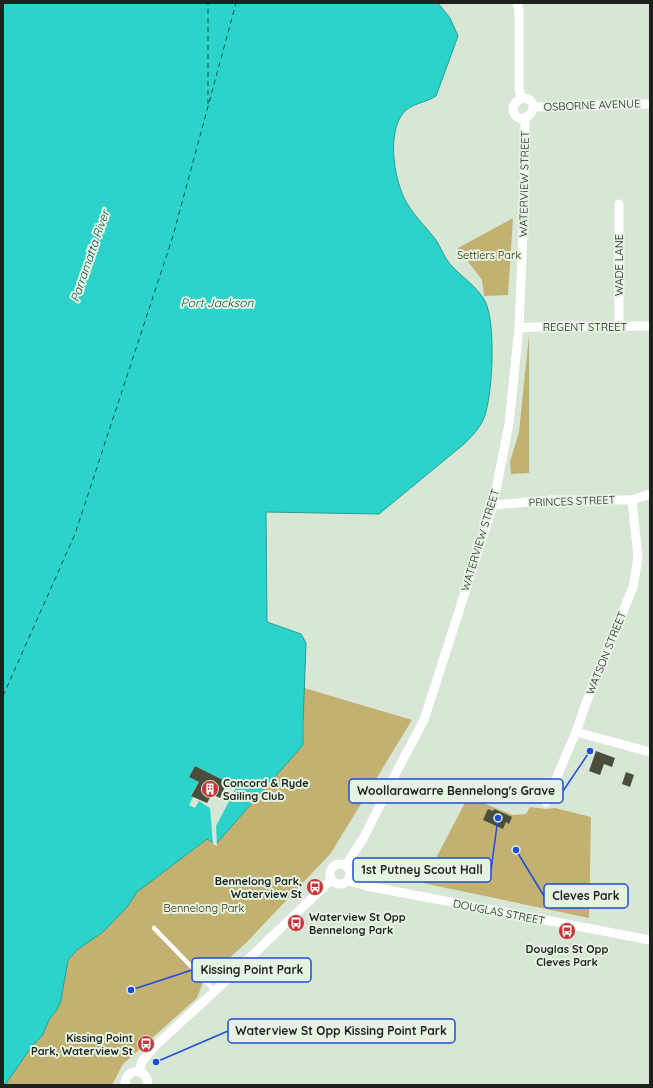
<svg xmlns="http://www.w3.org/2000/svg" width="653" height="1088" font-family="Quicksand,sans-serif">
<rect width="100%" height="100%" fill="#d7e6d5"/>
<g fill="#c2b170">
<polygon points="513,218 508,295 484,296 482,280 458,248"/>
<polygon points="529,335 529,473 511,474 510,462 519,432"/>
<polygon points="304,688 412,720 331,853 247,942 203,982 197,998 123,1064 112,1085 5,1085 32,1046 42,1036 50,1018 57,1010 61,1000 68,960 77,950 104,931 127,907 137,892 207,839 303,746"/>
<polygon points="468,797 513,815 526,814 530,807 546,809 555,808 591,817 589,918 423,883"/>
</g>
<path fill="#2bd3ca" stroke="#279e96" d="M3,3H438L450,18L458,36L436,96C427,102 415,103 406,110C385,129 394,184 408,205C416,218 427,228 436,240C441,248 444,257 450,264C461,277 476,285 485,301C496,322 493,395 484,418C480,428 472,436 464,444L379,514L266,512L267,622L301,634L306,643L303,724V745L216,844L207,839L137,892L127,907L104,931L77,950L68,960L61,1000L57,1010L50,1018L42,1036L32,1046L5,1085H3Z"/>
<polygon fill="#d7e6d5" points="195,766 227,782 227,783 236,788 216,826 217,846 213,844 210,808 199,801 195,808 189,805 193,797 191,795 199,782 189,777"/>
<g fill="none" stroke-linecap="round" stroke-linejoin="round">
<g stroke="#115450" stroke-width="1" stroke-dasharray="5 4" stroke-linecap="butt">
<polyline points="208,104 208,3"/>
<polyline points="3,696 75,534 173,236 236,3"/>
</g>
</g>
<g fill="#494d3c">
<polygon points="596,751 615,758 612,767 604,764 600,775 589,771"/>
<polygon points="195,766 227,782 220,798 212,794 207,803 191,796 199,782 189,777"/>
<polygon points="626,772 634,775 630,787 622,784"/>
<polygon points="488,809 493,811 494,809 512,817 509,824 506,822 503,829 483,820"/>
</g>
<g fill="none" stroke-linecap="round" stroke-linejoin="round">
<polyline stroke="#fff" stroke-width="4.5" points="154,928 215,991"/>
<g stroke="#fff" stroke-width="9">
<polyline points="517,3 519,10 519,88 521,99"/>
<path d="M524,98C530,99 534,102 533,108C533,112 531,114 528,116C514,126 505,102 524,98Z"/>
<polyline points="534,107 650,104"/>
<polyline points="619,204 619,327"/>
<polyline points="519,328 534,327 650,326"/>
<polyline points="493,505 551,500 632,500 650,494"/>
<polyline points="576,732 650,752"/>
<polyline points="546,802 576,732 586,703 633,587 638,557 632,500"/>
<circle cx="340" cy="874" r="10"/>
<polyline points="346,865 364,837 399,767 424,720 493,505 509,424 519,328 524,207 525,118"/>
<polyline points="348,881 367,886 650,940"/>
<polyline points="139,1072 142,1061 156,1045 215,991 331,880"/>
<path d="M125,1085C125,1067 148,1067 148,1085"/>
</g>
</g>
<defs>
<g id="building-disc" transform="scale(0.9)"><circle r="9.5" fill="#c5363b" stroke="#e5f3e2"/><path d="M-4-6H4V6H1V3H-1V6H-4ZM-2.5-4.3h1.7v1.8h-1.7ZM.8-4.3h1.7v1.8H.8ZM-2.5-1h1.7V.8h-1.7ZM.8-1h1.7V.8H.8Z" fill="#fff"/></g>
<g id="bus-disc" transform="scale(0.9)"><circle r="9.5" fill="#c5363b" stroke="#e5f3e2"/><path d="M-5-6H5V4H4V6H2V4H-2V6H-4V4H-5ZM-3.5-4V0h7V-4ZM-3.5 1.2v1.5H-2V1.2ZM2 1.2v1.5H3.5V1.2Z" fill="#fff"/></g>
</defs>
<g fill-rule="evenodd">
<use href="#building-disc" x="210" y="789"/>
<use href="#bus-disc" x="315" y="887"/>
<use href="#bus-disc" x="296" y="923"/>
<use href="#bus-disc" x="567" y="931"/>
<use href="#bus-disc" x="146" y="1044"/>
</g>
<g text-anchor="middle" stroke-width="4" stroke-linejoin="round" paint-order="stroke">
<g font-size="11" fill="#1d231c" stroke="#e5f3e2">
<text transform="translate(592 105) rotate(-2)" y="4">OSBORNE AVENUE</text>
<text transform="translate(524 184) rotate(-89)" y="4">WATERVIEW STREET</text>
<text transform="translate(619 265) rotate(-90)" y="4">WADE LANE</text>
<text x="585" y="331">REGENT STREET</text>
<text transform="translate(572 501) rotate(-2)" y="4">PRINCES STREET</text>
<text transform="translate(480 540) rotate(-73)" y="4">WATERVIEW STREET</text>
<text transform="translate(606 653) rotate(-68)" y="4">WATSON STREET</text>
<text transform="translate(499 912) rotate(11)" y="4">DOUGLAS STREET</text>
</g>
<g font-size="11" fill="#372b00" stroke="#e5f3e2">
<text x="489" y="259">Settlers Park</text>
<text x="204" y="912">Bennelong Park</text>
</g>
<g font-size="11" font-weight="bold" fill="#1d231c" stroke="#e5f3e2" text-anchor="start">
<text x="223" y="787">Concord &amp; Ryde<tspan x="223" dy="13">Sailing Club</tspan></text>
<text x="302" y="885" text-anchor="end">Bennelong Park,<tspan x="302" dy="13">Waterview St</tspan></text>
<text x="309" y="921">Waterview St Opp<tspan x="309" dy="13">Bennelong Park</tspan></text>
<text x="567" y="953" text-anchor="middle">Douglas St Opp<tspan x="567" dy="13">Cleves Park</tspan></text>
<text x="133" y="1042" text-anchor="end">Kissing Point<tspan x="133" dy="13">Park, Waterview St</tspan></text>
</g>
<g font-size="12" font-style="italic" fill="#115450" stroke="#e5f3e2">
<text transform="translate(90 256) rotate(-71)" y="4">Parramatta River</text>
<text x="217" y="307">Port Jackson</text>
</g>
</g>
<path fill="none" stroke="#1d4ed8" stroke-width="1.5" d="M590 751L563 791M498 818L491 870M516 850L544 896M131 990L192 970M156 1062L228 1031"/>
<g fill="#1d4ed8" stroke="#e5f3e2" stroke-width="1.5">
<circle cx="590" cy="751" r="4"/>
<circle cx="498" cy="818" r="4"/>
<circle cx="516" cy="850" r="4"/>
<circle cx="131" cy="990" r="4"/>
<circle cx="156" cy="1062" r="4"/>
</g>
<g fill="#e5f3e2" stroke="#1d4ed8" stroke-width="1.5">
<rect x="349" y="779" width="214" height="24" rx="4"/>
<rect x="353" y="858" width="138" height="24" rx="4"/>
<rect x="544" y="884" width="84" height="24" rx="4"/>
<rect x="192" y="958" width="119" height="24" rx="4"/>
<rect x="228" y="1019" width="227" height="24" rx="4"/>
</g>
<g font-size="12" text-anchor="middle" font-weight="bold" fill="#1d231c">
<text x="456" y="795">Woollarawarre Bennelong's Grave</text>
<text x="422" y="874">1st Putney Scout Hall</text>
<text x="586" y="900">Cleves Park</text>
<text x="252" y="974">Kissing Point Park</text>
<text x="341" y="1035">Waterview St Opp Kissing Point Park</text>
</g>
<rect width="653" height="1088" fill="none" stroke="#1d231c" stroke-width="8"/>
</svg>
